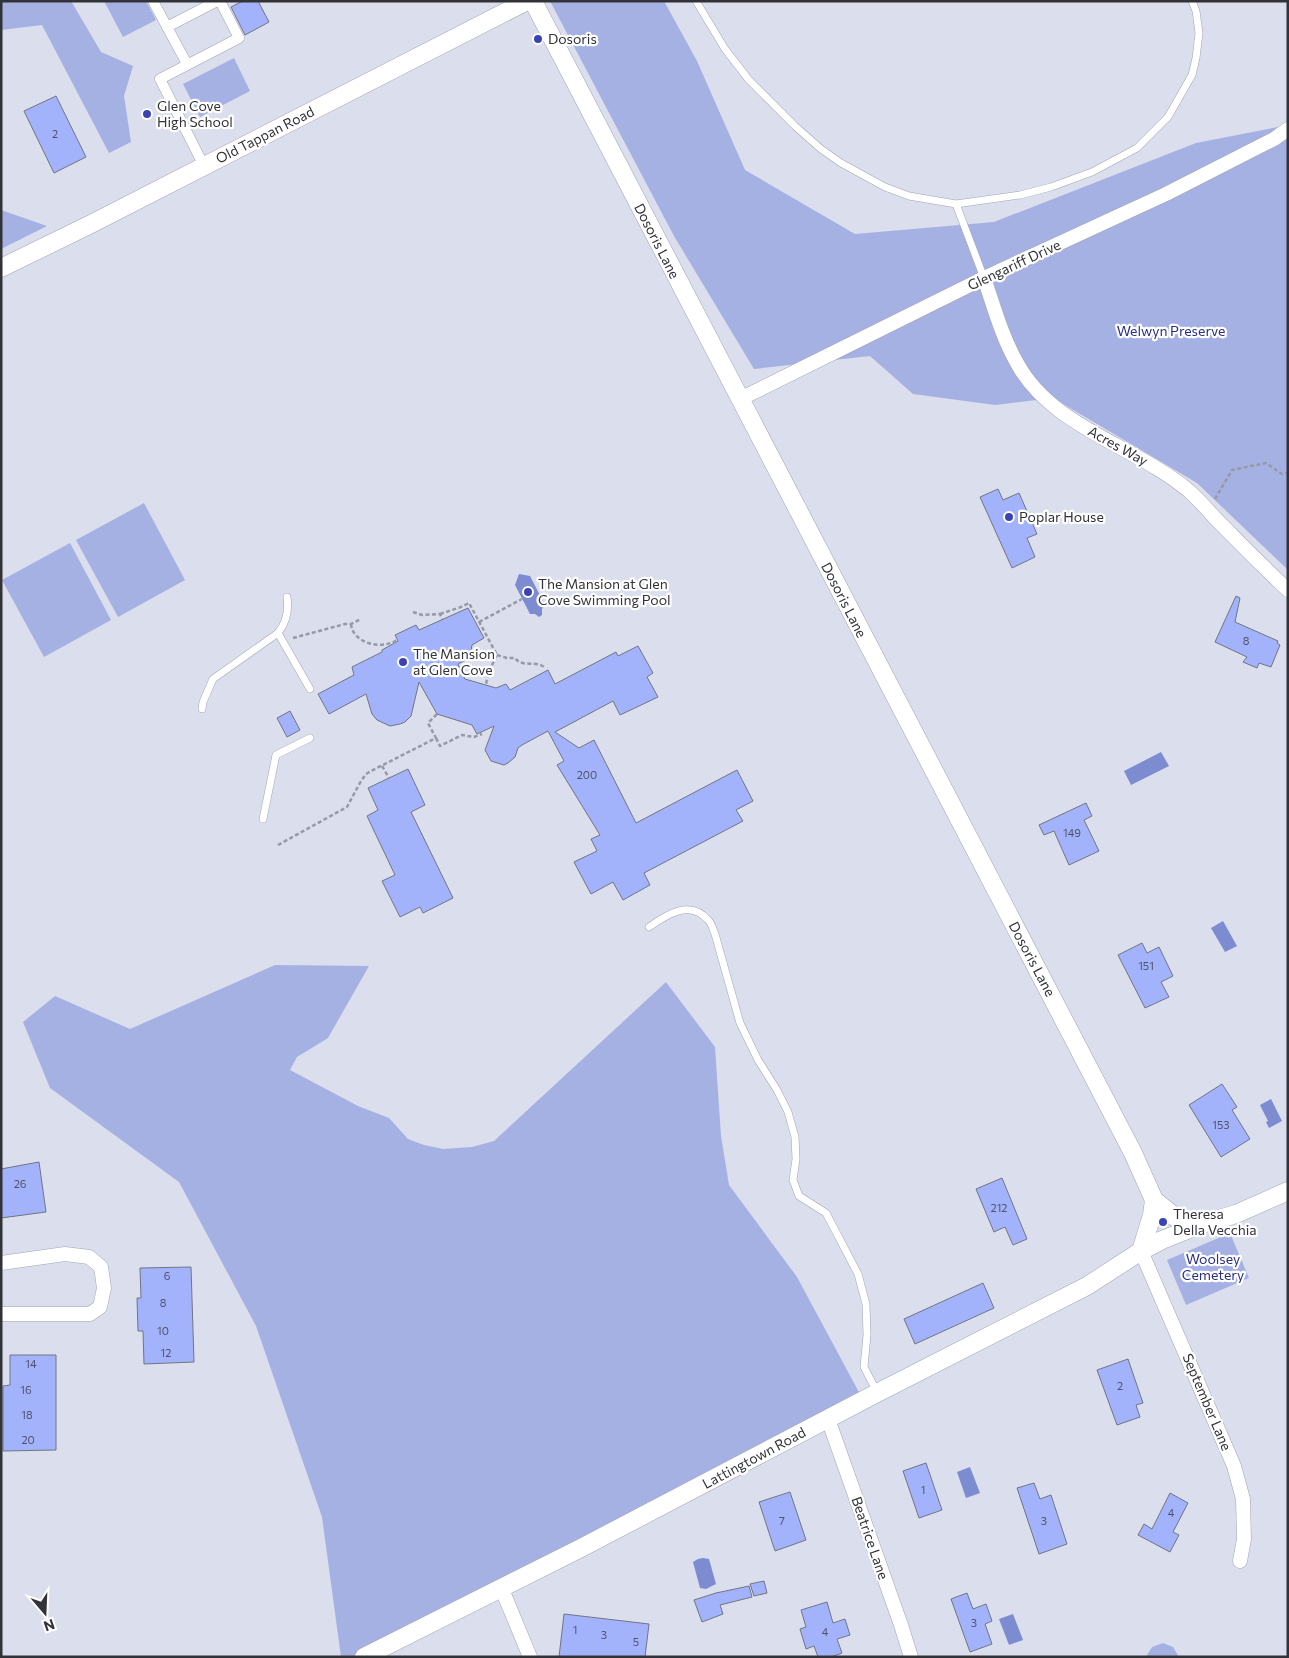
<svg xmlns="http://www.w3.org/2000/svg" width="1289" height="1658" font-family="Commissioner,sans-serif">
<rect width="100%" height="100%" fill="#dadeed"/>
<g fill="#a5b1e3">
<polygon points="1,1 71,1 101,52 133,66 124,96 131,142 109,153 42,25 1,30"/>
<polygon points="104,1 146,1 156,20 123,37"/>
<polygon points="550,1 664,1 697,61 745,170 855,234 994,222 1196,143 1288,125 1288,570 1197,483 1053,398 995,405 913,394 870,356 754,369 674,236"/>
<polygon points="234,58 250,91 200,117 183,84"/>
<polygon points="1,210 47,226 1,249"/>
<polygon points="144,503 185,580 118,617 76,540"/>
<polygon points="70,543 111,620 44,657 2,580"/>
<polygon points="275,965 369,966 328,1038 297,1057 290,1070 358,1106 389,1118 408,1139 424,1145 443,1149 472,1147 494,1141 666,982 715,1047 721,1136 729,1185 797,1277 861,1396 361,1657 341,1657 322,1517 256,1326 179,1182 50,1088 23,1022 55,996 130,1029"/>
<polygon points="1230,1233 1249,1278 1186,1305 1167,1260"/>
<polygon points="1163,1643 1173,1647 1179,1657 1146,1657 1152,1647"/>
</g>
<g fill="#7d8cd1">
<polygon points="519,574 530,576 545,605 542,609 542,615 539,617 535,614 530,614 515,585"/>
<polygon points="1161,752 1169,766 1131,785 1124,771"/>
<polygon points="1223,921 1237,946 1225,952 1211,928"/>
<polygon points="1271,1099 1282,1121 1269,1128 1266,1122 1268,1121 1260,1105"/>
<polygon points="970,1467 980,1493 966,1498 957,1472"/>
<polygon points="703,1558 709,1559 716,1584 706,1589 700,1588 693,1562 698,1559"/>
<polygon points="1013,1614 1023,1640 1009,1645 999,1619"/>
</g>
<g fill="#a3b3fb" stroke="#717582">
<polygon points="243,1 258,1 269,22 245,35 231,7"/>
<polygon points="56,96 86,157 54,173 24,111"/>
<polygon points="998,489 1003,500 1019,493 1037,534 1027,538 1035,557 1012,568 980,497"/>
<polygon points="1236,596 1240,598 1235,622 1278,641 1277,643 1280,645 1271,667 1259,663 1257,668 1243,662 1247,657 1215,642"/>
<polygon points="468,608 484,638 472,645 470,656 468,659 458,664 465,679 496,688 506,684 510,690 548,670 555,684 616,652 618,656 638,646 653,673 647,677 658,697 620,715 613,701 555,732 579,748 594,740 636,823 737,770 753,801 736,810 743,821 644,873 650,885 623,900 613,882 591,894 574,862 597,851 591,839 600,835 557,765 564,761 548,731 522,745 518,748 515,757 508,763 504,765 491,761 485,750 494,726 477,734 472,725 437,714 419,682 411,716 405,722 400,724 390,726 377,720 372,714 366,694 329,714 318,694 354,675 352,667 382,652 382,650 398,641 395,635 416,625 419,630"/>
<polygon points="290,711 300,730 287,737 277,718"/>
<polygon points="408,769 425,805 411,812 453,898 423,913 420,907 400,917 382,881 395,875 367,816 378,810 368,788"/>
<polygon points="1086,803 1092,816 1084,820 1099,851 1069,865 1054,831 1044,835 1039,825"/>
<polygon points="1142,943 1147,953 1159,947 1173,976 1161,982 1169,997 1145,1008 1118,955"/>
<polygon points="1222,1084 1237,1107 1232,1110 1250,1139 1221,1157 1189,1105"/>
<polygon points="39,1162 46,1212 1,1218 1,1169"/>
<polygon points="1002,1178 1027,1239 1013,1245 1005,1227 994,1232 976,1189"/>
<polygon points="191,1267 194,1362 144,1364 143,1331 138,1331 137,1298 141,1298 140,1268"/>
<polygon points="983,1283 994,1308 915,1344 904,1319"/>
<polygon points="10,1355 56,1355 56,1450 3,1451 3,1386 10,1385"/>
<polygon points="1128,1359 1143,1403 1136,1405 1140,1417 1117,1425 1097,1370"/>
<polygon points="926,1463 942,1510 919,1518 903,1471"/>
<polygon points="1034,1483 1040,1499 1051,1495 1067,1544 1039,1554 1017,1488"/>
<polygon points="790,1492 806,1540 775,1551 759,1502"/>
<polygon points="1170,1493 1188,1503 1173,1532 1179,1535 1170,1552 1138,1535 1144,1524 1152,1529"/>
<polygon points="764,1581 767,1593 754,1596 750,1584"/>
<polygon points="749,1586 752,1597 720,1605 723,1614 702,1622 694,1600 716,1593"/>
<polygon points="967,1593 973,1609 986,1604 992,1621 985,1624 992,1644 970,1652 951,1599"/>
<polygon points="827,1602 833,1623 845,1619 850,1635 837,1639 842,1653 831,1657 818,1657 814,1646 806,1649 800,1629 806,1627 801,1610"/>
<polygon points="564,1614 649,1624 645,1657 559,1657"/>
</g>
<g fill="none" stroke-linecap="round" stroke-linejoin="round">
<g stroke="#a1a4b3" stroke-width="8">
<g id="service">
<polyline points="696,1 725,49 749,80 795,126 821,149 841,163 885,187 909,196 956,204 1020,195 1051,187 1092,172 1137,148 1168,117 1192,75 1196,58 1199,33 1196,11 1192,1"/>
<polyline points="956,204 984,278"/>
<polyline points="278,633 310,689"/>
<path d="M202,709L203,702L213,679L278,633C287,622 289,611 287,597"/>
<polyline points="263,819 276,755 310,738"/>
<path d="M649,927C666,915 690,899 708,920C712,923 713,930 715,934L740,1023L758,1060L777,1090L788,1112L795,1137L796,1159L793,1180L799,1196L826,1213L858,1274L866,1304L867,1335L864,1367L877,1392"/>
</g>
</g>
<g stroke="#a1a4b3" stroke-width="11">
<g id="pedestrian">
<polyline points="153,1 187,64"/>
<polyline points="167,27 217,1"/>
<polyline points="204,166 160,79 239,38 220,1"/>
</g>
</g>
<g stroke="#a1a4b3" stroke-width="15">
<g id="minor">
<path d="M984,278C994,307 1002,337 1017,363C1051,427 1136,446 1189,491C1198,499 1207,509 1215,518C1239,542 1263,567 1288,590"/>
<polyline points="740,399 984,278 1166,194 1274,139 1288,129"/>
<polyline points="1141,1251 1234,1466 1243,1499 1244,1539 1240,1561"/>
<polyline points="1,1263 65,1254 89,1257 101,1267 104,1288 100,1307 90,1314 1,1314"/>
<polyline points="828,1419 901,1625 911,1657"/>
<polyline points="501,1587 530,1657"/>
</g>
</g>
<g stroke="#a1a4b3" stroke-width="19">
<g id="tertiary">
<polyline points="533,1 1133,1153 1154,1200 1175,1217 1188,1222 1202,1224 1236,1214 1288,1191"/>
<polyline points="1,268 91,224 527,1"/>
<polyline points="1141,1251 1162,1240 1202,1224"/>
<polyline points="364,1657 581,1548 877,1393 1087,1286 1141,1251 1152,1215 1154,1200"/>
</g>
</g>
<g stroke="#9799a5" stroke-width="2.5" stroke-dasharray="4 2.5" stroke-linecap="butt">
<polyline points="1215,499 1232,470 1266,463 1282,474 1288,473"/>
<polyline points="413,612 422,615 440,614 442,619"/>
<polyline points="440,614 461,607 469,603 497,655 489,671 486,684"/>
<polyline points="479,622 522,599"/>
<path d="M351,624C353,644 382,650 397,640"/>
<polyline points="293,638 345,624 351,624 361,619"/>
<path d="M497,655L507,658H515C522,668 535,660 544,667"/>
<polyline points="436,738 440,746 462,735 474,737 482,734"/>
<polyline points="382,766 389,778"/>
<polyline points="278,845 347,807 361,781 366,774 371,771 436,738 428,723 437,714"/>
</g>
<use href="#service" stroke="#fff" stroke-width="7"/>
<use href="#pedestrian" stroke="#fff" stroke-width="10"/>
<use href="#minor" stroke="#fff" stroke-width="14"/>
<use href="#tertiary" stroke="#fff" stroke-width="18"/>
</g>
<g fill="#3c42b6" stroke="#fff" stroke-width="2">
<circle cx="538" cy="39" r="5"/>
<circle cx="147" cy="114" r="5"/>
<circle cx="1009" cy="517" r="5"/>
<circle cx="528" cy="592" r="5"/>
<circle cx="403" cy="662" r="5"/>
<circle cx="1163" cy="1222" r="5"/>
</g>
<g text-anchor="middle" stroke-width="4.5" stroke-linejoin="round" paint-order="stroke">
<g font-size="11" fill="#4e536a">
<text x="55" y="138">2</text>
<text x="1246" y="645">8</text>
<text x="587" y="779">200</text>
<text x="1072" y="837">149</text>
<text x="1146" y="970">151</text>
<text x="1221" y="1129">153</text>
<text x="20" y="1188">26</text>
<text x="999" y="1212">212</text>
<text x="167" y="1280">6</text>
<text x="163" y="1307">8</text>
<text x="163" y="1335">10</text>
<text x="166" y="1357">12</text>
<text x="31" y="1368">14</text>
<text x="1120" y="1390">2</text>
<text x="26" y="1394">16</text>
<text x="27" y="1419">18</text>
<text x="28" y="1444">20</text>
<text x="923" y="1494">1</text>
<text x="1171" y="1517">4</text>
<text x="782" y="1525">7</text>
<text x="1044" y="1525">3</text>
<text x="974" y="1627">3</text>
<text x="575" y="1634">1</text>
<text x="825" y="1636">4</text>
<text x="604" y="1639">3</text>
<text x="636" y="1646">5</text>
</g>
<g font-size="14" fill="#323339" stroke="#fff" text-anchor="start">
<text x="548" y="44">Dosoris</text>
<text x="157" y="111">Glen Cove<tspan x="157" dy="16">High School</tspan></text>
<text x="1019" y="522">Poplar House</text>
<text x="538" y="589">The Mansion at Glen<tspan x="538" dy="16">Cove Swimming Pool</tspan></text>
<text x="413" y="659">The Mansion<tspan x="413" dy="16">at Glen Cove</tspan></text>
<text x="1173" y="1219">Theresa<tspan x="1173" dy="16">Della Vecchia</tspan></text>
</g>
<g font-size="14" fill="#323339" stroke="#fff">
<text transform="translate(265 135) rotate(-27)" y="5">Old Tappan Road</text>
<text transform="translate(657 241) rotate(63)" y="5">Dosoris Lane</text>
<text transform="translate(1014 265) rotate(-25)" y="5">Glengariff Drive</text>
<text transform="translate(1118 446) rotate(29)" y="5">Acres Way</text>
<text transform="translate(844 600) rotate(63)" y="5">Dosoris Lane</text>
<text transform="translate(1032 959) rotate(62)" y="5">Dosoris Lane</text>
<text transform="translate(1207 1402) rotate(67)" y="5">September Lane</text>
<text transform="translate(754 1458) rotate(-28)" y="5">Lattingtown Road</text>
<text transform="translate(870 1538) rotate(71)" y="5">Beatrice Lane</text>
</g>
<g font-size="14" fill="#2a3082" stroke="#fff">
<text x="1171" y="336">Welwyn Preserve</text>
<text x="1213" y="1264">Woolsey<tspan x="1213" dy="16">Cemetery</tspan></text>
</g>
</g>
<rect width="1289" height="1658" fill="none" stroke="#323339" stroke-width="5"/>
<g transform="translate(45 1613) rotate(161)" stroke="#ffffff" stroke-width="4" paint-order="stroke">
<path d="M0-4L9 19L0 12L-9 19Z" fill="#323339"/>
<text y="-8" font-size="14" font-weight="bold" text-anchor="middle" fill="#323339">N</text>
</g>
</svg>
